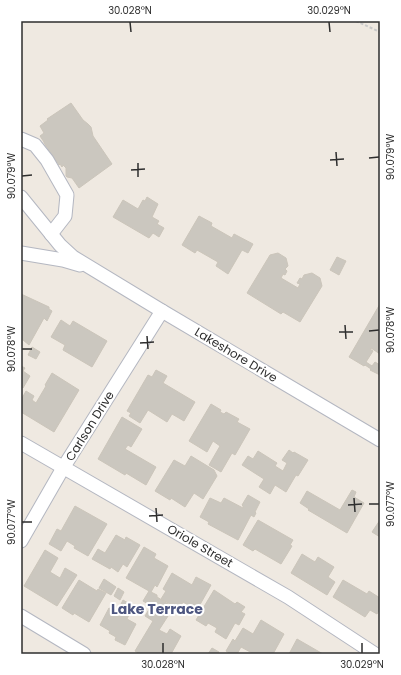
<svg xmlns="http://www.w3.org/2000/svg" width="401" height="675" font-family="Poppins,sans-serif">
<rect width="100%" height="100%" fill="#efe9e1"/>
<g fill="#cbc7bf" stroke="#cbc5ba">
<polygon points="71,103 83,120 88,124 91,127 93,136 112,164 79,188 72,178 67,177 66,176 66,168 63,165 62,167 60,164 59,165 44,143 44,142 40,136 44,133 40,126 48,120 47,119"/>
<polygon points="147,197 158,204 152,217 159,221 157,224 164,228 159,237 153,233 149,238 113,217 123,200 138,209 143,200 145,201"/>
<polygon points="199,216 212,223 211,226 232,238 234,234 253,244 248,253 242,250 228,274 216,266 218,262 197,250 195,253 182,245"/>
<polygon points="278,253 286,258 288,266 285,269 287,271 285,275 283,274 281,278 298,288 300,284 297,283 300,278 302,279 304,275 312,273 320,278 322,286 300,322 283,312 281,314 247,293 270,255"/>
<polygon points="337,257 346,261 339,275 330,270"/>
<polygon points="21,294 49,307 49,309 52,311 47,321 44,318 29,345 23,340 21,335"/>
<polygon points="380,304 380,354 371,348 370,349 373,351 366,362 372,366 375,362 380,365 380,375 370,370 371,369 365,365 364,366 349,357"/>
<polygon points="61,320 70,326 73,321 107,341 92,367 63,350 65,345 51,337"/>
<polygon points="32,347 40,352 36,359 28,355"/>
<polygon points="21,366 25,368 23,371 30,376 23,388 21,387"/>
<polygon points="156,370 167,376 163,383 195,402 184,421 172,414 167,422 148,410 140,423 129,416 131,413 127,411 148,375 152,377"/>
<polygon points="52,373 79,390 54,432 21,412 21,400 26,391 34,396 32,400 36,403 46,386 45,385"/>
<polygon points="211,404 221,410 220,412 224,414 226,412 239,419 237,422 250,429 235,455 232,453 221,472 209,465 220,446 213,441 207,452 189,441"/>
<polygon points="122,417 142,429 131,447 128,445 125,449 156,467 146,485 126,473 125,475 98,459"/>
<polygon points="289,450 293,453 294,452 308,460 298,476 296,475 286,492 275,485 270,494 259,487 264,479 242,465 248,456 253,459 258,451 277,463 275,466 283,471 287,463 282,460"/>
<polygon points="191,456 214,470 217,476 203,499 194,493 185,507 171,498 170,500 155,491 174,460 185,466"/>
<polygon points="352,490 356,492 354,497 364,503 347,533 308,510 309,509 300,503 307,491 340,510"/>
<polygon points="248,495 260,502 255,512 256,513 254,517 251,515 238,540 208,524 209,522 200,517 210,498 221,503 224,498 243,508 243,506 242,505"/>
<polygon points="75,506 107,524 88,556 74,548 75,546 67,541 61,551 49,544 57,529 61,531"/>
<polygon points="258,520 293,540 290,545 292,546 281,564 255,549 253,551 243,545"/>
<polygon points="380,520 380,537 372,532"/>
<polygon points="116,535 125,540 126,537 140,545 127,567 123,564 118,572 111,567 110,569 92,559 98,549 105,553"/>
<polygon points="144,547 156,554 154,558 168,566 157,587 155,585 151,592 157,595 157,597 168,604 163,613 143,601 149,591 126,578"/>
<polygon points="45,550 58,558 50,572 60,578 65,568 77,575 57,606 24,586"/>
<polygon points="302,554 315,562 318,557 334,567 328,577 335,582 327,595 291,573"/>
<polygon points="172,573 192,585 196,577 211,585 197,610 183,602 179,609 161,599 166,591 163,589"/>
<polygon points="104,579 116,587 111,595 99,588"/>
<polygon points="79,580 97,591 98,589 106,593 89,622 74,613 73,615 62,608"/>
<polygon points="343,580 367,594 369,591 380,598 380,609 377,614 370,610 365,617 333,597"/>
<polygon points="118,588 124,592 120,600 114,596"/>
<polygon points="214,590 235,604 237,602 245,607 241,612 245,614 239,625 235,623 226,639 215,632 217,628 208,623 206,626 196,620"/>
<polygon points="123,600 133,606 127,619 136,624 125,645 115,640 116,637 109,633 110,631 100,625 109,608 117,612"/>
<polygon points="151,606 168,616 159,630 167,634 170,629 181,636 171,654 140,654 135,651 153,621 145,616"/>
<polygon points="261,620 284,634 273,654 254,654 241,647 237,654 231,654 226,651 233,639 235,641 243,628 253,634"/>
<polygon points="297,639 323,654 289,654"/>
<polygon points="212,648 219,652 218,654 208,654"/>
</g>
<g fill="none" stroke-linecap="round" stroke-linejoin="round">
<g stroke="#b4b7c1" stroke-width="15">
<g id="minor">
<polyline points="21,139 35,145 47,160 67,195 65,216 51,234"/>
<polyline points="21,197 60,245 73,257 162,311 380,440"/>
<polyline points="21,253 63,260 80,265"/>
<polyline points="21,443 288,597 375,654"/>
<polyline points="21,541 63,468 162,311"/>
<polyline points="21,616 84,654"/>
</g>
</g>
<polyline stroke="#c9c9c9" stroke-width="2" stroke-dasharray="3 2" stroke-linecap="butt" points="356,21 380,32"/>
<use href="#minor" stroke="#fff" stroke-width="13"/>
</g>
<path fill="none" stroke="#2e2e2e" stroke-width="1.5" d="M130,22L131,32M329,22L330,32M336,152L337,166M369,158L379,157M330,160L344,159M138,163V177M131,170L145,169M22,176L32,175M345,325L346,339M369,331L379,330M339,332H353M147,336L148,349M140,343L154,342M22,349H32M354,498L355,512M369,504H379M348,505L362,504M156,508L157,522M149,516L163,515M22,522H32M163,643V653M362,643V653"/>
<g text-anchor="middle" stroke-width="4" stroke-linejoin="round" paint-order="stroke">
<g font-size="12" fill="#2e2e2e" stroke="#fff">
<text transform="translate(236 355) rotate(31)" y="4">Lakeshore Drive</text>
<text transform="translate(90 426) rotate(-58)" y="4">Carlson Drive</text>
<text transform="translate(200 546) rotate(30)" y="4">Oriole Street</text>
</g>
<g font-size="14" font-weight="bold" fill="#4d5680" stroke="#fff">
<text x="157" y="614">Lake Terrace</text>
</g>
</g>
<rect width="401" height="675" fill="none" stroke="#ffffff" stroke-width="44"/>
<rect x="22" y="22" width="357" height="631" fill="none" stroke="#2e2e2e" stroke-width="1.5"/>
<g font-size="10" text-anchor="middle" fill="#2e2e2e">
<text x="130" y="14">30.028°N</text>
<text x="329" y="14">30.029°N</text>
<text transform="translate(390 157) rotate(-90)" y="4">90.079°W</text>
<text transform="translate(11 176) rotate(-90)" y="4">90.079°W</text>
<text transform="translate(390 330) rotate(-90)" y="4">90.078°W</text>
<text transform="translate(11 349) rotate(-90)" y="4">90.078°W</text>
<text transform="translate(390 504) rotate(-90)" y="4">90.077°W</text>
<text transform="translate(11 522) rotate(-90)" y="4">90.077°W</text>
<text x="163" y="668">30.028°N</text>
<text x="362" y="668">30.029°N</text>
</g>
</svg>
